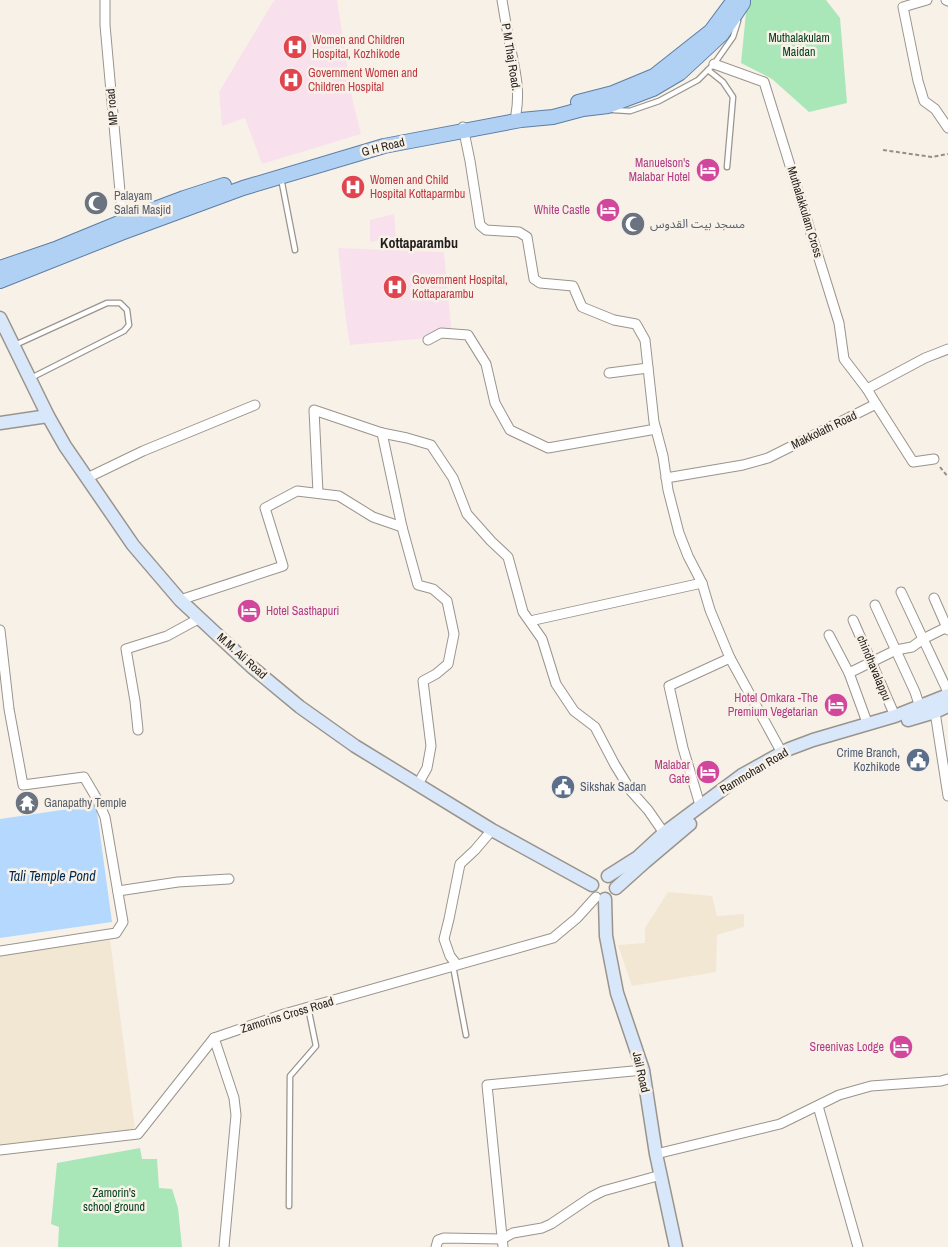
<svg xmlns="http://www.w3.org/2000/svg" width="948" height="1247" font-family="'Archivo Narrow','Noto Sans Arabic',sans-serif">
<rect width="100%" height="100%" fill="#f8f1e8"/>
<g fill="#f2e7d2">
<polygon points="668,892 712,896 717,916 744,914 744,927 717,935 716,972 632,986 618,945 645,943 645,928"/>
<polygon points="110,940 135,1129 0,1145 0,955"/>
</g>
<g fill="#f8e1ed">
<polygon points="275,0 337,0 353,102 361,134 262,164 245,118 222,126 219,92 273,2"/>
<polygon points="394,214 396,237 370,242 370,220"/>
<polygon points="338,248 444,252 452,336 350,345 346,321"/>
</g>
<g fill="#a9e7b9">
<polygon points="751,0 826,0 840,18 847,103 809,112 772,79 741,63 746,13"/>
<polygon points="140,1148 142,1159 157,1159 159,1188 172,1189 178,1208 182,1247 58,1247 59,1227 51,1224 57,1163"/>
</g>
<polygon fill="#b5d8ff" points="96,805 112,922 0,938 0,819"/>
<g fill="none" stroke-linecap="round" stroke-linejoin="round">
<g stroke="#9a948c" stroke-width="7">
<g id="lane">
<polyline points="708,70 723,82 733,97 727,167"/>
<polyline points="613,110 630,111 659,101 698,80 714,64 733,37 738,21"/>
<polyline points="281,178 295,250"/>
<polyline points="15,345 107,303 120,303 127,310 129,325 124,331 31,378"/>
<polyline points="453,966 466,1035"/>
<polyline points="289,1206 290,1076 316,1046 308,1007"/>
</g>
</g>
<g stroke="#9a948c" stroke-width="11">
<g id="street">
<polyline points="105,0 105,25 122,214"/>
<path d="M502,0C504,12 506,24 508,35C513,63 521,86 516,114"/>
<polyline points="927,0 903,7 918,81 924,101 935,109 948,128"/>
<polyline points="946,0 948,1"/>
<polyline points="714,64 764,82 839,323 844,359 867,389"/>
<polyline points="463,127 470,161 480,225 486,230 519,232 527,237 534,279 540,283 573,286 582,307 614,320 636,324 645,340 654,422 663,456 668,490 679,533 688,556 702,583 710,610 730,658 669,686 683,748 700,805"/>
<polyline points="428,340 441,333 468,335 486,364 495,403 510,430 548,448 656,429"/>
<polyline points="609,373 648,368"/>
<polyline points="876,404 913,462 934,459"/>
<polyline points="382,433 407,438 431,445 453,478 467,514 491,541 508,557 523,612 542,639 556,684 574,711 595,727 615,765 631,791 648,810 664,833"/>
<polyline points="87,478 143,451 255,405"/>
<polyline points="666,478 743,465 768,458 876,404 867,389 925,358 948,349"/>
<polyline points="318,493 314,410 382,433 402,527 418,585 433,589 447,601 454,634 448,664 436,674 423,681 431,746 427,768 418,784"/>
<polyline points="901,592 948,692"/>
<polyline points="934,598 948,630"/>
<polyline points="180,600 283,566 265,508 297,491 339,496 373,517 402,527"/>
<polyline points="875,605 915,692 920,707"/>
<polyline points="853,620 895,716"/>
<polyline points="530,621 702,583"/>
<polyline points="0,630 9,709 23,785 84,777 97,799 105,817 123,922 116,933 0,951"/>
<polyline points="829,635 849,673 868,725"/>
<polyline points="730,658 782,753"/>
<polyline points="849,673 896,650 912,647 923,639 947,627"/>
<polyline points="935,712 948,796"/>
<polyline points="138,730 135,701 126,649 167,636 200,618"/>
<polyline points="118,891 178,882 229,879"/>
<polyline points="457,965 450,956 444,939 449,919 460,864 475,850 492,830"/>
<polyline points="214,1038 234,1098 236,1115 224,1247"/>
<polyline points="818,1106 858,1247"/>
<polyline points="0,1150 138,1134 214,1038 284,1014 553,938 577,918 596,897"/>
<polyline points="656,1154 780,1124 839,1095 871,1086 941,1081 948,1079"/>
<polyline points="436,1247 438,1240 444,1238 502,1239 513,1233 542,1228 551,1224 591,1197 603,1191 661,1175"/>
<polyline points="503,1247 487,1085 643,1070"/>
</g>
</g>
<g stroke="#9a948c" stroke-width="15">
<g id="secondary">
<polyline points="0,318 48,416 65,446 133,545 180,600 253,668 300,707 355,746 492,830 592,885"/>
<polyline points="0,423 48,416"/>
<polyline points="908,720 935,712 948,706"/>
<polyline points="608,876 638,857 664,833 742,775 789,749 813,740 895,716 948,695"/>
<polyline points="616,888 645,862 690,824"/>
<polyline points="605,899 606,936 617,993 643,1070 656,1154 676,1247"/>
</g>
</g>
<g stroke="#5c7ea3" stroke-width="16">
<g id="primary">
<polyline points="578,102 613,93 654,76 711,31 734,0"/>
<polyline points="0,268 58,248 136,216 184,198 224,185"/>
<polyline points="0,281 121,233 243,188 384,146 521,120 553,117 583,109 608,106 653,89 680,73 722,34 743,3 743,0"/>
</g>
</g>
<g stroke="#948f89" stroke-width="2" stroke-dasharray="4 2.5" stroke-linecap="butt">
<polyline points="883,150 932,157 948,154"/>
<polyline points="940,467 948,477"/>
</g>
<use href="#lane" stroke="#fff" stroke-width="4.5"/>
<use href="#street" stroke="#fff" stroke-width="9"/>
<use href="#secondary" stroke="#d8e8fa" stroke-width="12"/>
<use href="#primary" stroke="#b1d1f4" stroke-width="14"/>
</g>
<defs>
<g id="hospital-disc" transform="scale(1.25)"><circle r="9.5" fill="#e0444e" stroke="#f8f1e8"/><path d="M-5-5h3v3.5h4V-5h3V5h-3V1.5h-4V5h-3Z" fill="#fff"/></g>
<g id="hotel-disc" transform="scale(1.25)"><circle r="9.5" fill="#d1479c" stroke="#f8f1e8"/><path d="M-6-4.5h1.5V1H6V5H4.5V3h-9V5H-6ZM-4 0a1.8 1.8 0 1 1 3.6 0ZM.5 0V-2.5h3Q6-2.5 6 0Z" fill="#fff"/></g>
<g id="mosque-disc" transform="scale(1.25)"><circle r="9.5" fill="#6b7280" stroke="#f8f1e8"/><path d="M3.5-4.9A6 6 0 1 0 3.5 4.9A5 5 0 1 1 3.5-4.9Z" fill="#fff"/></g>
<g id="civic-disc" transform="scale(1.25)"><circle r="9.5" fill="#5c6f8a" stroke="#f8f1e8"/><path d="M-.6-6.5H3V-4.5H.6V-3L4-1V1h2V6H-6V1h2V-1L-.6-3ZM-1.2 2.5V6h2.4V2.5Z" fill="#fff"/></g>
<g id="temple-disc" transform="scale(1.25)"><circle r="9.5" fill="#6b7280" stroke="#f8f1e8"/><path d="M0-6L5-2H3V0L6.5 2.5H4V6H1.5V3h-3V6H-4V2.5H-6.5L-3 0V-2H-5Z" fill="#fff"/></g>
</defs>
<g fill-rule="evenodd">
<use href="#hospital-disc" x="295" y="47"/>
<use href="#hospital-disc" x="291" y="80"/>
<use href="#hotel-disc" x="708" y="170"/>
<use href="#hospital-disc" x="353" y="187"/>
<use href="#mosque-disc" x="96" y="203"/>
<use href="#hotel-disc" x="608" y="210"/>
<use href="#mosque-disc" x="633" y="224"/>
<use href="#hospital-disc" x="395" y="287"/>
<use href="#hotel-disc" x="249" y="611"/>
<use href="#hotel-disc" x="836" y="705"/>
<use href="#civic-disc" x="918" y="760"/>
<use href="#hotel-disc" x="708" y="772"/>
<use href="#civic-disc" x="563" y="787"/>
<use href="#temple-disc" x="27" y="803"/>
<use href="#hotel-disc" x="901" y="1047"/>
</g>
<g text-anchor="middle" stroke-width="5" stroke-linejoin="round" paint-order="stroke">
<g font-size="12" fill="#04411f" stroke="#f8f1e8">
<text x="799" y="42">Muthalakulam<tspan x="799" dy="14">Maidan</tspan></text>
<text x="114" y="1197">Zamorin's<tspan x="114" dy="14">school ground</tspan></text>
</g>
<g font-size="12" fill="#be3a42" stroke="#f8f1e8" text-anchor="start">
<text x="312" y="44">Women and Children<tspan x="312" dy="14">Hospital, Kozhikode</tspan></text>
<text x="308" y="77">Government Women and<tspan x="308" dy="14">Children Hospital</tspan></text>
<text x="370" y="184">Women and Child<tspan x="370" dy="14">Hospital Kottaparmbu</tspan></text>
<text x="412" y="284">Government Hospital,<tspan x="412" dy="14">Kottaparambu</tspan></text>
</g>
<g font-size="12" fill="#201d1a" stroke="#f8f1e8">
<text transform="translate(511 57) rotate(81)" y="4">P M Thaj Road.</text>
<text transform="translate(112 107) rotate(-95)" y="4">MP road</text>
<text transform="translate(383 147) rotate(-14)" y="4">G H Road</text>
<text transform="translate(805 212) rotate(73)" y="4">Muthalakkulam Cross</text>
<text transform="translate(824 430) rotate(-26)" y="4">Makkolath Road</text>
<text transform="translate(242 656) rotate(42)" y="4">M.M. Ali Road</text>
<text transform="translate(874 668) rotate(67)" y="4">chindhavalappu</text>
<text transform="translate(754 771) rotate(-31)" y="4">Rammohan Road</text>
<text transform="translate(287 1015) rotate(-17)" y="4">Zamorins Cross Road</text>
<text transform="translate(641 1072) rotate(77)" y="4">Jail Road</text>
</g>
<g font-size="12" fill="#b23c85" stroke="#f8f1e8" text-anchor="end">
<text x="690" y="167">Manuelson's<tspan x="690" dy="14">Malabar Hotel</tspan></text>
<text x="590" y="214">White Castle</text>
<text x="266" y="615" text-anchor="start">Hotel Sasthapuri</text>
<text x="818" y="702">Hotel Omkara -The<tspan x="818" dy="14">Premium Vegetarian</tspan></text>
<text x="690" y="769">Malabar<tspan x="690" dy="14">Gate</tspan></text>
<text x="884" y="1051">Sreenivas Lodge</text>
</g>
<g font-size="12" fill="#5b616d" stroke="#f8f1e8" text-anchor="start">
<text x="114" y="200">Palayam<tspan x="114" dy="14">Salafi Masjid</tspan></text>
<text x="650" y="228">مسجد بیت القدوس</text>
<text x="44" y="807">Ganapathy Temple</text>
</g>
<g font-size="12" fill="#4e5e75" stroke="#f8f1e8" text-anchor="end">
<text x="900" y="757">Crime Branch,<tspan x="900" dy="14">Kozhikode</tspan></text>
<text x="580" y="791" text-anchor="start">Sikshak Sadan</text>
</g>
<g font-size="14" font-weight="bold" fill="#201d1a" stroke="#f8f1e8">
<text x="419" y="248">Kottaparambu</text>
</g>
<g font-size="14" font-style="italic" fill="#012b52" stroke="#f8f1e8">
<text x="52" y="881">Tali Temple Pond</text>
</g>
</g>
</svg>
